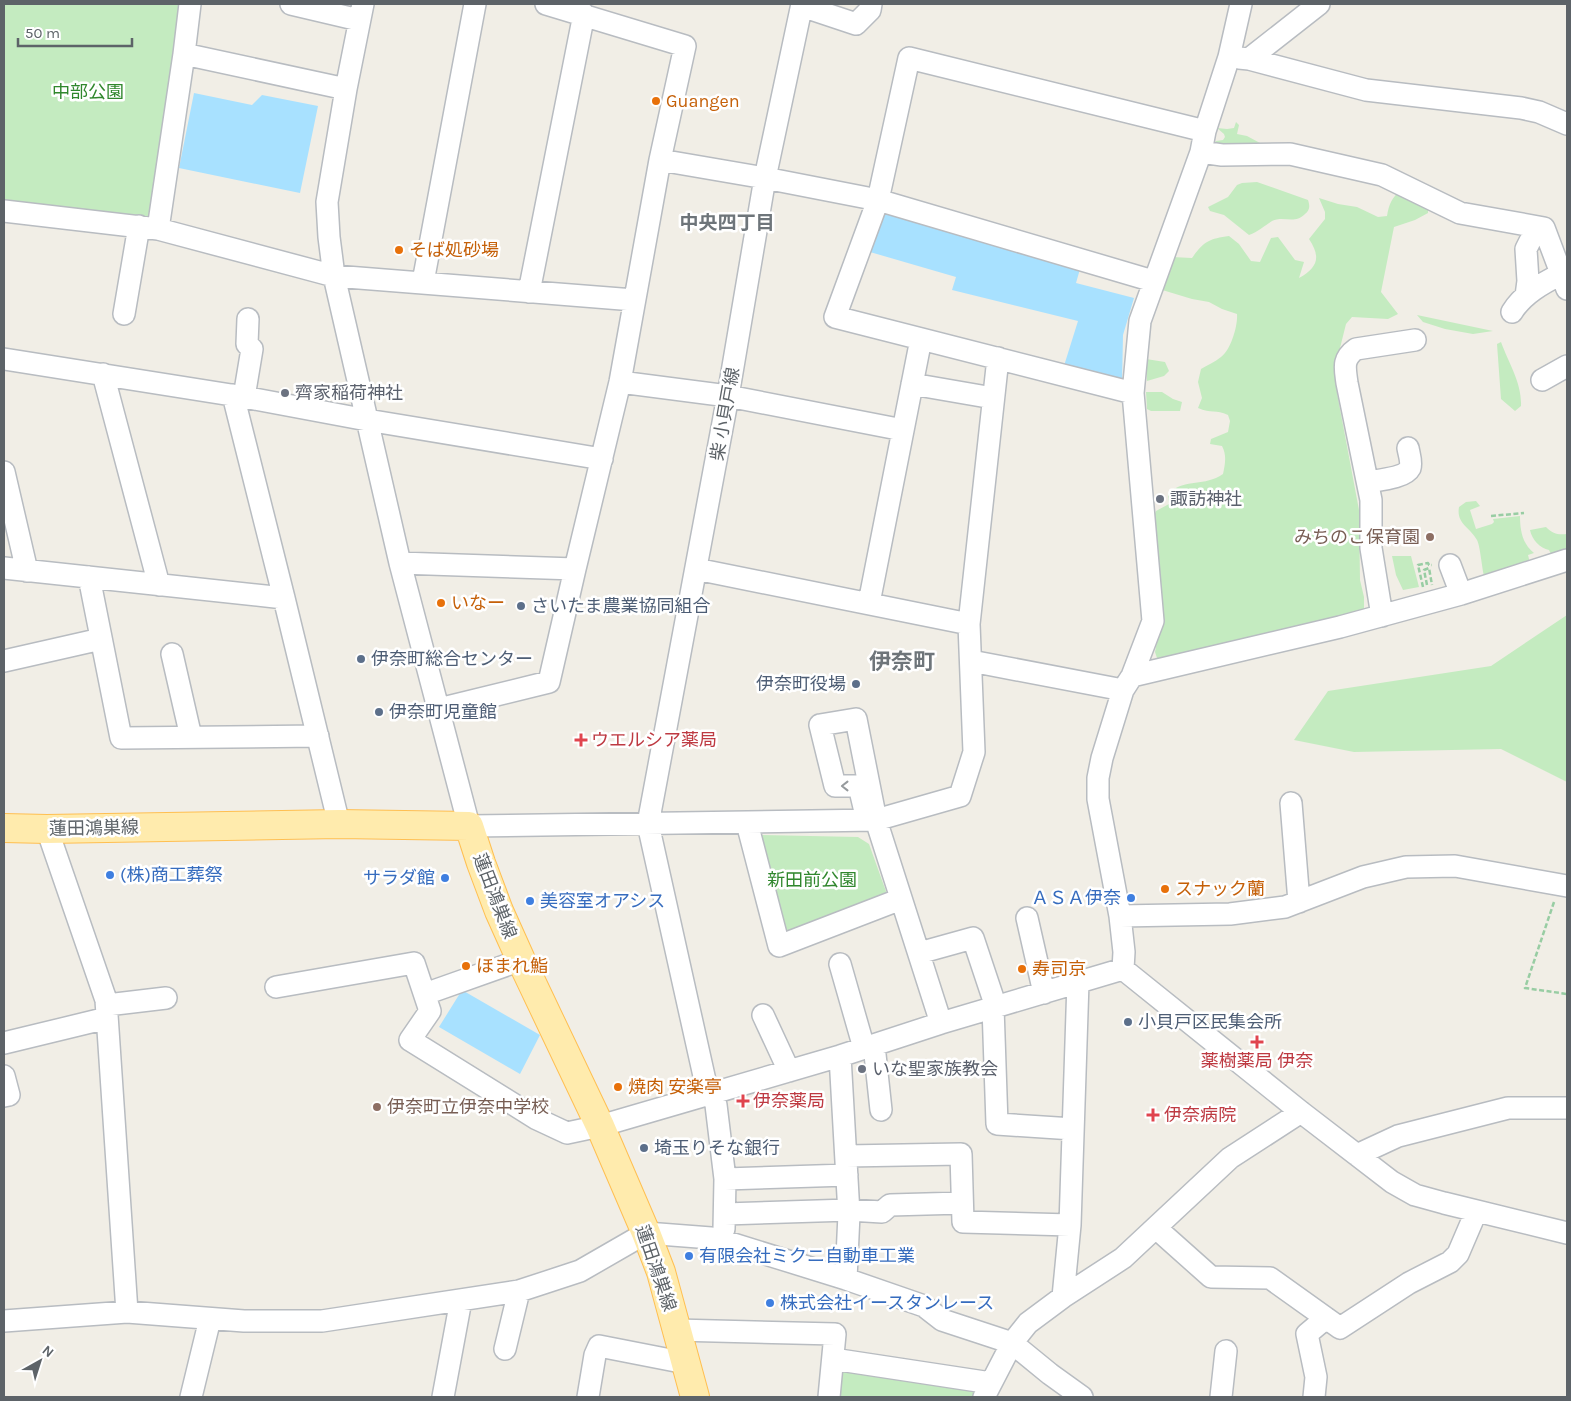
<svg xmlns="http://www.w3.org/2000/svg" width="1571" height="1401" viewBox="0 0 1571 1401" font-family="Karla,'Noto Sans JP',sans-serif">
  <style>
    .green { fill: #c4ebc0 }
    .water { fill: #a8e1ff }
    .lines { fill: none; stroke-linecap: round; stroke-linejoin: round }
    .minor-casing { stroke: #b8bcc1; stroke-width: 24 }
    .major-casing { stroke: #ffbf51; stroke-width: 30 }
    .path { stroke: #98cda3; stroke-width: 2.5; stroke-dasharray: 5 2.5; stroke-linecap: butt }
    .minor { stroke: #fff; stroke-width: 21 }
    .major { stroke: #ffebad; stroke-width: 28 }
    .oneway { stroke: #969a9d }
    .food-dot { fill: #e8710a; stroke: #fff; stroke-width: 2 }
    .worship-dot { fill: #6b7280; stroke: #fff; stroke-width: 2 }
    .education-dot { fill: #8d6e63; stroke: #fff; stroke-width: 2 }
    .service-dot { fill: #5c6f8a; stroke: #fff; stroke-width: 2 }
    .health-dot { fill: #e0444e; stroke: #fff; stroke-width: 2 }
    .shop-dot { fill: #3f7fe0; stroke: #fff; stroke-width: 2 }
    .labels { text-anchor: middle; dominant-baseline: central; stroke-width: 5; stroke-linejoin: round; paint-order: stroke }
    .park-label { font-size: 18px; fill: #30872d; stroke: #fff }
    .food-label { font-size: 18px; fill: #c56008; stroke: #fff; text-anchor: start }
    .worship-label { font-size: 18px; fill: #5b616d; stroke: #fff; text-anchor: start }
    .street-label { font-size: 18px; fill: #5d6368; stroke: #fff }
    .education-label { font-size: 18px; fill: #785e54; stroke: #fff; text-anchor: end }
    .service-label { font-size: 18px; fill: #4e5e75; stroke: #fff; text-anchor: start }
    .health-label { font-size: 18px; fill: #be3a42; stroke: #fff; text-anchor: start }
    .shop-label { font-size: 18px; fill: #366cbe; stroke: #fff; text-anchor: start }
    .neighbourhood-label { font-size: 19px; font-weight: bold; fill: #6e757a; stroke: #fff }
    .district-label { font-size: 22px; font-weight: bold; fill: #6e757a; stroke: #fff }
  </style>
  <rect width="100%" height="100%" fill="#f1eee6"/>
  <path class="green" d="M4,4h181l-32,216 -149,-18z
    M1236,122l3,3 -2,9 10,2 13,7v4l-47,-3 3,-3 7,-1 2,-3 -1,-3 -7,-6 10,1 7,-1z
    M1257,182l51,18c2,6 2,10 -3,14 -11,11 -21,1 -33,7 -8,5 -14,11 -23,14l-25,-20 -14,-4 -2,-4 20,-10 9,-12 5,-2z
    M1402,189l26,15v9l-13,7 -21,7 -13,65 17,22 -10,5 -36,-2 -6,7 -10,40 1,29 22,117 1,70 4,17v14l-201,52 -6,-5 -2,-6 5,-26 1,-38 -11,-62 6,-15 13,-7 -1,-11c19,-15 36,-6 55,-19 2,-9 4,-19 -1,-28l-12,-2 1,-5 17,-7 2,-11 -2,-6c-12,-6 -17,-1 -30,-7l4,-10 -4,-16 3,-13c6,-4 14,-7 20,-12 10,-7 17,-32 16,-43l-15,-5 -13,-7 -17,-3 -33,-10 13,-32 20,1c12,-17 17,-19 37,-22l10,8 12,17 9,1 11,-24 7,-1 17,23 9,2 -5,16c19,-11 22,-21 10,-39l16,-20v-7l-6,-14 19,6 19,3 21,10 9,-1c2,-12 5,-19 15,-27z
    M1417,315l76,16 -20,3 -28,-5 -22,-7z
    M1501,342c8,22 21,41 20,64l-6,5 -14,-12 -4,-55z
    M1146,359l19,3 4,9 -5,5 -17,5z
    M1146,392h16l11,7 9,3 -2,9h-29l-4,-2z
    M1476,501l4,5 -10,4 6,19 16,-5 2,-2 -1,-3 27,-3c0,13 2,28 14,37l-6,2 2,8 -46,13c-2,-8 -4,-31 -7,-36 -7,-13 -21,-16 -18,-33l7,-5z
    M1546,527c7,7 12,8 21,7v17l-15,5 -3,-6c-9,-2 -17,-10 -19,-20z
    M1392,556h19l8,31 -16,3 -7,-15z
    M1567,615v167l-66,-33 -147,3 -60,-12 34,-49 163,-25z
    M759,835l99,2 11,7 19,53 -102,41z
    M839,1363l143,26 -5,8h-141z"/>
  <path class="water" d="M194,93l58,12 10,-10 56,11 -18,87 -121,-25z
    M887,212l193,57 -4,14 58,15 -11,37 -1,49 -59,-15 15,-48 -126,-31 4,-13 -86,-25 12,-38z
    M462,990l78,45 -20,39 -81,-47z"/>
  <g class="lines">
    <g class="minor-casing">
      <path id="minor" d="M291,4l68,16
        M363,4l-17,85 -19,113 2,35 5,39 66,287 69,263 407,-6 84,-24 14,-44 -5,-128 -273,-55
        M802,6l54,18 14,-14 1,-6
        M184,54l162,35
        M1239,58l10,1 70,-55
        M1249,59l117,31 155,18 18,4 28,12
        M1201,152l21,3 68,-1 92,21 78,38 84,15 23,61
        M660,160l105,18 113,22 275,81
        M4,211l154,18 176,47 300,24
        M158,229l26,-175 6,-50
        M423,282l52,-278
        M529,292l55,-278
        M1526,296l2,-15 -2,-32 4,-8
        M1512,312c11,-18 31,-29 49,-38
        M124,314l15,-88
        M4,359l240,38 123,23 235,39
        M103,374l56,211
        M1542,380l25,-14
        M620,382l108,14 175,34
        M912,384l81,14
        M1133,393l-298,-76 43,-117 31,-142 296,73
        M233,395l51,203 55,226
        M244,397l8,-48 -5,-5 1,-25
        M4,472l23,99
        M1368,482c10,-2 37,-4 42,-14 2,-6 -1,-14 -2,-20
        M400,563l175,6
        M1450,565l11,29
        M4,568l280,30
        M89,577l32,161 197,-2
        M869,603l52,-264
        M1382,616l-11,-68v-48l-24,-117c-2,-15 -5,-24 9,-34l59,-9
        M969,624l29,-266
        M172,654l19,83
        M4,661l97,-22
        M971,661l152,29
        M1132,676l208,-49 121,-33 106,-34
        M439,709l110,-27 26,-113 45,-187 40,-222 25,-114 -139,-42
        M1291,803l8,99
        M867,820l-8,-34h-24l-15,-61 36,-6 20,101 65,203
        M747,823l32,123 122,-47
        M47,829l59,171 21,312
        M1120,916l110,-2 55,-7 78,-30 43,-10 49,-1 112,20
        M1027,918l17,75
        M919,953l54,-15 23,69
        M840,964l24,84
        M1123,969l1,-17 -4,-36 -22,-117v-21l4,-20 21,-68 9,-14 21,-55 -20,-228 7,-72 61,-169 4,-21 24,-74 12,-53
        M1123,969l178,143 91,70 23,13 29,8 123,30
        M276,987l138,-24 16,48 -20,29 127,79 30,14 33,-7 240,-70 101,-33 182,-54
        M425,994l96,-34
        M107,1005l59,-7
        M993,1007l4,117 76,5
        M763,1015l26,56
        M4,1043l103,-25
        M874,1045l7,65
        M840,1056l9,158 -3,65
        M4,1076l5,19 -5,1
        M712,1093l4,12 9,74 -1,50
        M708,1094l-60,-270 80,-428 37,-218 37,-174
        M1357,1155l41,-19 110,-28h59
        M846,1156l115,-2 2,68 107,3
        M725,1179l122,-4
        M725,1214l124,-4 33,2 8,-7 72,-2
        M1156,1228l55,49 59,1 70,50 69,-45 41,-21 8,-8 18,-42
        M1063,1297l7,-72 8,-243
        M4,1321l123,-9 117,9h78l197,-30 61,-20 66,-38 65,5 16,4 119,37 78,27 18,14 70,23 38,31 32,23
        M676,1330l159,4 -6,63
        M505,1349l14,-58
        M833,1359l158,24
        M191,1397l19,-78
        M443,1397l18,-97
        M588,1397l7,-42 4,-9 87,17
        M984,1397l28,-54 16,-20 35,-26 60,-39 107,-100 71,-46
        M1221,1397l5,-46
        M1314,1397l2,-20 -9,-43 19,-16"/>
    </g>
    <g class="major-casing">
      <path id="major" d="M4,828l43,1 292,-5 130,2 12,37 18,48 22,49 79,166 46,107 15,39 34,125"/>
    </g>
    <path class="path" d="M1491,516l33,-3
      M1427,585l-3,-15 5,-2 3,17
      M1423,587l-5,-22 10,-2 1,2h3
      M1554,902l-29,86 42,6"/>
    <use href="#minor" class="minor"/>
    <use href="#major" class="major"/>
  </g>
  <defs><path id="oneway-chevron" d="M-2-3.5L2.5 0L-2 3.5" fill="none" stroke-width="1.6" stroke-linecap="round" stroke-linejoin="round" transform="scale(1.25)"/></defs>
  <use class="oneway" href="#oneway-chevron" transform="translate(845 786) rotate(-180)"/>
  <g class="food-dot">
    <circle cx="656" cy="101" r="5"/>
    <circle cx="399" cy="250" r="5"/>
    <circle cx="441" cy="603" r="5"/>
    <circle cx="1165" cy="889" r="5"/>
    <circle cx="466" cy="966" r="5"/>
    <circle cx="1022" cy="969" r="5"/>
    <circle cx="618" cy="1087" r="5"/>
  </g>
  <g class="worship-dot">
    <circle cx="285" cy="393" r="5"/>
    <circle cx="1160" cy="499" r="5"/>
    <circle cx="862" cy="1069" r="5"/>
  </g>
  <g class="education-dot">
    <circle cx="1430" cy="537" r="5"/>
    <circle cx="377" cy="1107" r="5"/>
  </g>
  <g class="service-dot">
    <circle cx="521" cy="606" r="5"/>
    <circle cx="361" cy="659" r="5"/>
    <circle cx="856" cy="684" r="5"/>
    <circle cx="379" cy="712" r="5"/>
    <circle cx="1128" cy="1022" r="5"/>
    <circle cx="644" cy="1148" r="5"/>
  </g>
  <g class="health-dot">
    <path d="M578.5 732.5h5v5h5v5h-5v5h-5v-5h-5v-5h5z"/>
    <path d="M1254.5 1034.5h5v5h5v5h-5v5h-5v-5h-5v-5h5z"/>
    <path d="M740.5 1093.5h5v5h5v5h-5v5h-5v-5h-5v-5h5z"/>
    <path d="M1150.5 1107.5h5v5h5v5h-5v5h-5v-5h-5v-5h5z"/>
  </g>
  <g class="shop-dot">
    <circle cx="110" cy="875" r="5"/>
    <circle cx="445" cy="878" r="5"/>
    <circle cx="1131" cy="898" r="5"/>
    <circle cx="530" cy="901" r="5"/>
    <circle cx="689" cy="1256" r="5"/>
    <circle cx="770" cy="1303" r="5"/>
  </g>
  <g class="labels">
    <g class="park-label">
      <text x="88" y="92">中部公園</text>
      <text x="812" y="880">新田前公園</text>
    </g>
    <g class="food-label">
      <text x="666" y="101">Guangen</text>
      <text x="409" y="250">そば処砂場</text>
      <text x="451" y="603">いなー</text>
      <text x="1175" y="889">スナック蘭</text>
      <text x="476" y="966">ほまれ鮨</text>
      <text x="1032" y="969">寿司京</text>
      <text x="628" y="1087">焼肉 安楽亭</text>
    </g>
    <g class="worship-label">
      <text x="295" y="393">齊家稲荷神社</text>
      <text x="1170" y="499">諏訪神社</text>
      <text x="872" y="1069">いな聖家族教会</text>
    </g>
    <g class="street-label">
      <text transform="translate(725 414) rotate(-80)">柴 小貝戸線</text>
      <text transform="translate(94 828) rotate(-1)">蓮田鴻巣線</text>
      <text transform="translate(495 896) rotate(69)">蓮田鴻巣線</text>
      <text transform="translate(656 1268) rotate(71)">蓮田鴻巣線</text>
    </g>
    <g class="education-label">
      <text x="1420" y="537">みちのこ保育園</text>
      <text x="387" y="1107" text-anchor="start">伊奈町立伊奈中学校</text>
    </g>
    <g class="service-label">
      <text x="531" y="606">さいたま農業協同組合</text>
      <text x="371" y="659">伊奈町総合センター</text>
      <text x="846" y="684" text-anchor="end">伊奈町役場</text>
      <text x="389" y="712">伊奈町児童館</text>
      <text x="1138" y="1022">小貝戸区民集会所</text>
      <text x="654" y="1148">埼玉りそな銀行</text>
    </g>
    <g class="health-label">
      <text x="591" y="740">ウエルシア薬局</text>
      <text x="1257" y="1061" text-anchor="middle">薬樹薬局 伊奈</text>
      <text x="753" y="1101">伊奈薬局</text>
      <text x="1164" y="1115">伊奈病院</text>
    </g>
    <g class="shop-label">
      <text x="120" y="875">(株)商工葬祭</text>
      <text x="435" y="878" text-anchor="end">サラダ館</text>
      <text x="1121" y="898" text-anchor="end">ＡＳＡ伊奈</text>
      <text x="540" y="901">美容室オアシス</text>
      <text x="699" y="1256">有限会社ミクニ自動車工業</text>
      <text x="780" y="1303">株式会社イースタンレース</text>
    </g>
    <g class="neighbourhood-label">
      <text x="727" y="223">中央四丁目</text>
    </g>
    <g class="district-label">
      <text x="902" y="662">伊奈町</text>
    </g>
  </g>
  <rect width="1571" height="1401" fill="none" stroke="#5d6368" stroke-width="10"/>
  <g transform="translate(40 1361) rotate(39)" stroke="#ffffff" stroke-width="4" paint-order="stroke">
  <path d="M0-4L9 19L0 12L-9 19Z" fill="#5d6368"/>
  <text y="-8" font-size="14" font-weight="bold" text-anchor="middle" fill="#5d6368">N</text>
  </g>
  <path d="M18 38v8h114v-8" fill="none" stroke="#5d6368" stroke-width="2.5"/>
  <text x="25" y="38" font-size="15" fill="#5d6368" stroke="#ffffff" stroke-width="4" paint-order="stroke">50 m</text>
</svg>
